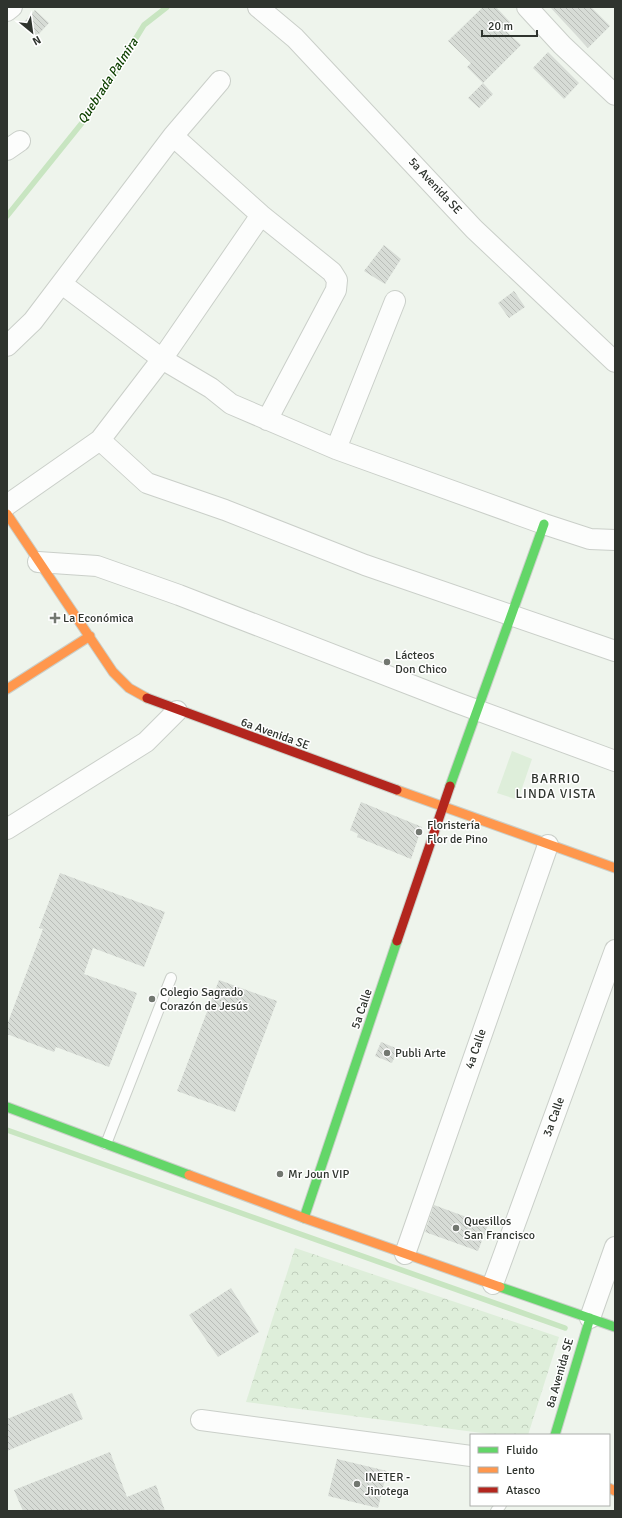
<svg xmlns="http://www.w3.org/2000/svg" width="622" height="1518" viewBox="0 0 622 1518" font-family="Signika,sans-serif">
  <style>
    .forest { fill: url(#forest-crowns) }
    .pitch { fill: #deeeda }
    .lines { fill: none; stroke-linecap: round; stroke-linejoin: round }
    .stream { stroke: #c8e5c1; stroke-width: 5.5 }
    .building { fill: url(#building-back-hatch) }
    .lane-casing { stroke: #cacfc9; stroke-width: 12 }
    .street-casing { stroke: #cacfc9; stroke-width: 22 }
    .fast-casing { stroke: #cacfc9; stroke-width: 11 }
    .slow-casing { stroke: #cacfc9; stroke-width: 11 }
    .jam-casing { stroke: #cacfc9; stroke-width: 11 }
    .lane { stroke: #fcfdfc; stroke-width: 10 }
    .street { stroke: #fcfdfc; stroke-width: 20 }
    .fast { stroke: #63d668; stroke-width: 9 }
    .slow { stroke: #ff974d; stroke-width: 9 }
    .jam { stroke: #b3261e; stroke-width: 9 }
    .poi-dot { fill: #727770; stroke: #fff; stroke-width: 1.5 }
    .labels { text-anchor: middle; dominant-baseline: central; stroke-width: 3; stroke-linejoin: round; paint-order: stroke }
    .street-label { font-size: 12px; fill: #2f342e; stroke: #fff }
    .poi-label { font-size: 12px; fill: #2f342e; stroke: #fff; text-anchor: start }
    .water-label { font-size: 13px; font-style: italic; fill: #0e4101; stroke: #fff }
    .neighbourhood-label { font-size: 13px; letter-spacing: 1px; fill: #2f342e; stroke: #fff }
  </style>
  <defs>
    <pattern id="forest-crowns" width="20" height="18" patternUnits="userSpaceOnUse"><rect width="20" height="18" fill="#deeeda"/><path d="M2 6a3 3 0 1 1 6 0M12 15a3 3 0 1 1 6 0" fill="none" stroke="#bfcdbb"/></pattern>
    <pattern id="building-back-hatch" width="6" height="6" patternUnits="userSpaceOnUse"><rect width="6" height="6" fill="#d7dcd6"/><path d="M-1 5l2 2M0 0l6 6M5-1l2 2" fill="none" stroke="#b9bdb8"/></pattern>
  </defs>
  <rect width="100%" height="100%" fill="#eef4ec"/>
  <path class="forest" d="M295,1248l264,89 -31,98h-31l-251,-33z"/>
  <path class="pitch" d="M512,751l20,8 -14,41 -21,-7z"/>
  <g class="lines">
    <path class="stream" d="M7,216l83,-103 54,-88 23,-18
      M7,1130l558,198"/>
  </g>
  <path class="building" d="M483,7h13l15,16 -6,7 16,15 -38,38 -16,-16 4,-4 -23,-22z
    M550,7h41l19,19 -22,22z
    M35,10l14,13 -12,13 -14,-13z
    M548,52l31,31 -15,16 -31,-31z
    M483,83l10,11 -14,14 -11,-10z
    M384,245l17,14 -16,25 -21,-13z
    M514,291l11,16 -16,11 -11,-15z
    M361,802l61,25 -11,32 -54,-22 1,-3 -8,-4z
    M60,873l105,39 -21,55 -51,-19 -9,26 53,19 -28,74 -53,-20 -2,5 -47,-18v-9l36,-96 -4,-1z
    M219,980l58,21 -42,111 -58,-21z
    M381,1042l17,7 -6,14 -17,-7z
    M434,1205l54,20 -10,26 -53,-19z
    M231,1288l28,44 -41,25 -29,-42z
    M72,1393l11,26 -76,32v-32z
    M110,1452l17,45 29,-12 9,26h-142l-9,-21z
    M337,1459l50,12 -9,37 -50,-12z"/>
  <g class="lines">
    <g class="lane-casing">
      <path id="lane" d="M106,1144l65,-166
        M496,1511l5,-6"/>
    </g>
    <g class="street-casing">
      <path id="street" d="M258,7l37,31 179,191 141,133
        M527,7l35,38 53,50
        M7,11l5,-4
        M173,136l88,79 71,57 5,8 -1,10 -69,130
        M7,150l13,-9
        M62,284l100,75 49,29 20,16 105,45 208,75 46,15 25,1
        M7,346l26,-25 140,-185 47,-55
        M100,440l47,43 78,27 140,55 250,86
        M336,449l59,-148
        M7,505l93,-65 62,-81 99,-144
        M38,562l59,4 82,29 276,107 160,59
        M7,829l139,-87 31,-31
        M405,1254l143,-409
        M493,1284l122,-334
        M590,1318l25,-71
        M201,1420l270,36"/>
    </g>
    <g class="fast-casing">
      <path id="fast" d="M450,786l94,-262
        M7,1107l182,68
        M304,1218l93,-277
        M500,1287l115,40
        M555,1435l35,-117"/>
    </g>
    <g class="slow-casing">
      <path id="slow" d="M7,514l106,158 16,16 18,10
        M7,689l83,-53
        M397,790l218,78
        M189,1175l115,43 196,69
        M609,1488l6,3"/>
    </g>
    <g class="jam-casing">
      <path id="jam" d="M147,698l250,92
        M397,941l53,-155"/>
    </g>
    <use href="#lane" class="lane"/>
    <use href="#street" class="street"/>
    <use href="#fast" class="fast"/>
    <use href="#slow" class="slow"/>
    <use href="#jam" class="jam"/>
  </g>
  <g class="poi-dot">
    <path d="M53 612h4v4h4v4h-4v4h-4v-4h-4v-4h4z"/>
    <circle cx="387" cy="662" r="4"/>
    <circle cx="419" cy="832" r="4"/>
    <circle cx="152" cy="999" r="4"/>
    <circle cx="387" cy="1053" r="4"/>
    <circle cx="280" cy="1174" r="4"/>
    <circle cx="456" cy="1228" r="4"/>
    <circle cx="357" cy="1484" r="4"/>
  </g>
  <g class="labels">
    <g class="street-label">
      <text transform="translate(435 186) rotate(47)">5a Avenida SE</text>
      <text transform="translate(275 734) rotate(20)">6a Avenida SE</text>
      <text transform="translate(362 1009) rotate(-71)">5a Calle</text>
      <text transform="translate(476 1049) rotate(-71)">4a Calle</text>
      <text transform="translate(554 1117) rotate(-70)">3a Calle</text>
      <text transform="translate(560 1373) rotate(-74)">8a Avenida SE</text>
    </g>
    <g class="poi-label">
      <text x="63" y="618">La Económica</text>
      <text x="395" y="655">Lácteos<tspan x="395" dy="14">Don Chico</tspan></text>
      <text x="427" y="825">Floristería<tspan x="427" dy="14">Flor de Pino</tspan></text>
      <text x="160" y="992">Colegio Sagrado<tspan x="160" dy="14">Corazón de Jesús</tspan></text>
      <text x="395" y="1053">Publi Arte</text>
      <text x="288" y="1174">Mr Joun VIP</text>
      <text x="464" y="1221">Quesillos<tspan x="464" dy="14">San Francisco</tspan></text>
      <text x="365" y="1477">INETER -<tspan x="365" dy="14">Jinotega</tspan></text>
    </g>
    <g class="water-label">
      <text transform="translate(108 81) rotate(-57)">Quebrada Palmira</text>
    </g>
    <g class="neighbourhood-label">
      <text x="556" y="779">BARRIO<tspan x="556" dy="15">LINDA VISTA</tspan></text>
    </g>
  </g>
  <rect width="622" height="1518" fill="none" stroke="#2f342e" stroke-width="16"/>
  <rect x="470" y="1434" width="140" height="72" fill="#ffffff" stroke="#acaeab"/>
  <rect x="478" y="1447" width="20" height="6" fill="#63d668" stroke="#acaeab"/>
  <text x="506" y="1454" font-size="12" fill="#2f342e">Fluido</text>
  <rect x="478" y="1467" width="20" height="6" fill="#ff974d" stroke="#acaeab"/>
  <text x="506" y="1474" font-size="12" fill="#2f342e">Lento</text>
  <rect x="478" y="1487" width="20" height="6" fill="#b3261e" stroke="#acaeab"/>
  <text x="506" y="1494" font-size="12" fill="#2f342e">Atasco</text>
  <g transform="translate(32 32) rotate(151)" stroke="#ffffff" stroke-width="3" paint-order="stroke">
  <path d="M0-3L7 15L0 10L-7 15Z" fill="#2f342e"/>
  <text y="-6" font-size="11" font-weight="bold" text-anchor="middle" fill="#2f342e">N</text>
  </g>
  <path d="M482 30v6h55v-6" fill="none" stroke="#2f342e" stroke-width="2"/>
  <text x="488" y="30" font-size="12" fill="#2f342e" stroke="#ffffff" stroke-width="3" paint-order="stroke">20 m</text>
</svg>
